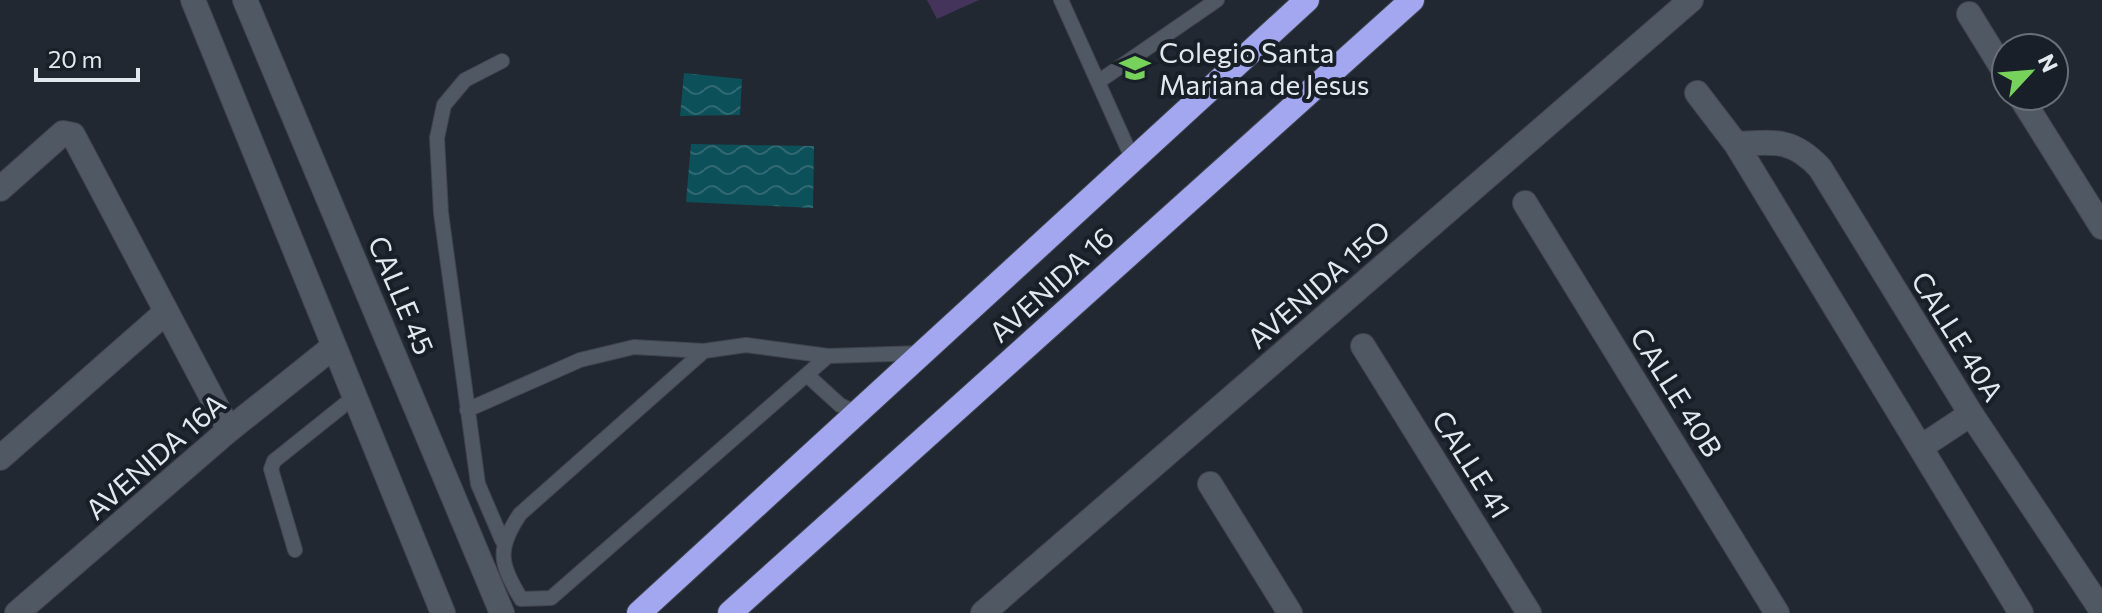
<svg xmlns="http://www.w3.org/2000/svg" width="2102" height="613" viewBox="0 0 2102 613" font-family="Commissioner,sans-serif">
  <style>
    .pitch { fill: #44335a }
    .water { fill: url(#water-waves) }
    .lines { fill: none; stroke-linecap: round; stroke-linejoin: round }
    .lane-casing { stroke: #3f454d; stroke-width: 16 }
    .street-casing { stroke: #3f454d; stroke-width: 26 }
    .highway-casing { stroke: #3f454d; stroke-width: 26 }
    .lane { stroke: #505863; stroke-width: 14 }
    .street { stroke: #505863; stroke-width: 24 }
    .highway { stroke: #a2a7f0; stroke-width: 24 }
    .labels { text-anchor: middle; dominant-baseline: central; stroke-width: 8; stroke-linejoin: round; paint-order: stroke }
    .poi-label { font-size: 28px; fill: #e3e8ef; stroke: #181f28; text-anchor: start }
    .street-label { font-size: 28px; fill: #e3e8ef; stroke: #181f28 }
  </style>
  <defs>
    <pattern id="water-waves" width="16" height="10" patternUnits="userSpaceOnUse" patternTransform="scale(2)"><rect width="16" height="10" fill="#0c5059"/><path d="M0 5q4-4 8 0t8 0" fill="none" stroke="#2f6971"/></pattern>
  </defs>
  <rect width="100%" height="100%" fill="#212832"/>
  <path class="pitch" d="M927,0h52l-42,19z"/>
  <path class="water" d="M684,73l58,6 -2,36 -60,1z
    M691,144l123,2 -1,62 -127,-6z"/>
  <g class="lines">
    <g class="lane-casing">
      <path id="lane" d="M1061,0l72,160
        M502,61l-37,19 -21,25 -7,33 4,75 37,271 24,56
        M1098,82l119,-82
        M828,356l-277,242 -30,1c-21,-36 -25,-49 -1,-85l184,-163 42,-6 82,11 94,-3
        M807,375l33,30 17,8
        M467,410l113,-50 54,-13 70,4
        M295,550l-24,-81 3,-8 80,-64"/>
    </g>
    <g class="street-casing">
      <path id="street" d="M193,0l250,613
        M245,0l257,613
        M1969,14l37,60
        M1697,93l39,51 285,469
        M2020,96l82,131
        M1736,144c38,-2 56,-6 84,24l151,246 131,197
        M0,189l63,-56 10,2 156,295
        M1525,203l252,410
        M1363,346l166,267
        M1921,447l50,-33
        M0,458l166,-146
        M1210,484l80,129
        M17,613l212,-183 104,-83
        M983,613l708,-613"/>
    </g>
    <g class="highway-casing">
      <path id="highway" d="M639,613l668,-613
        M730,613l682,-613"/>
    </g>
    <use href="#lane" class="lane"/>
    <use href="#street" class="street"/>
    <use href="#highway" class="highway"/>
  </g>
  <defs>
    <g id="school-bare" transform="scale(2.4)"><path d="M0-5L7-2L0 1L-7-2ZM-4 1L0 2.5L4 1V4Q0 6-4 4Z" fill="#76d25a" stroke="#181f28" stroke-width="2.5" paint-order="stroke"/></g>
  </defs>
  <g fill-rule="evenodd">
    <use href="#school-bare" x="1135" y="68"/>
  </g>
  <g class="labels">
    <g class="poi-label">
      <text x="1159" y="52">Colegio Santa<tspan x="1159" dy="32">Mariana de Jesus</tspan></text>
    </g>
    <g class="street-label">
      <text transform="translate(1051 284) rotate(-42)">AVENIDA 16</text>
      <text transform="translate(1318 284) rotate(-41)">AVENIDA 15O</text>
      <text transform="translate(402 295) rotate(67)">CALLE 45</text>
      <text transform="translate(1958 336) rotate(58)">CALLE 40A</text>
      <text transform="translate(1677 392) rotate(58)">CALLE 40B</text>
      <text transform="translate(155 456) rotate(-41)">AVENIDA 16A</text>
      <text transform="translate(1472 464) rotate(58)">CALLE 41</text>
    </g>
  </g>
  <g transform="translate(2030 72) rotate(64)"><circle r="38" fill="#181f28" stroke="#696f78" stroke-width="2"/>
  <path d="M0-6L14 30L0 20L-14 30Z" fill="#76d25a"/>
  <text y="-12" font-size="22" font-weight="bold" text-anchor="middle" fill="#e3e8ef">N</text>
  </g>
  <path d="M36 68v12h102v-12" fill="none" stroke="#e3e8ef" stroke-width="4"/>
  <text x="48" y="68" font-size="24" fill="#e3e8ef" stroke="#181f28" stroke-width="6" paint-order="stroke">20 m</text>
</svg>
